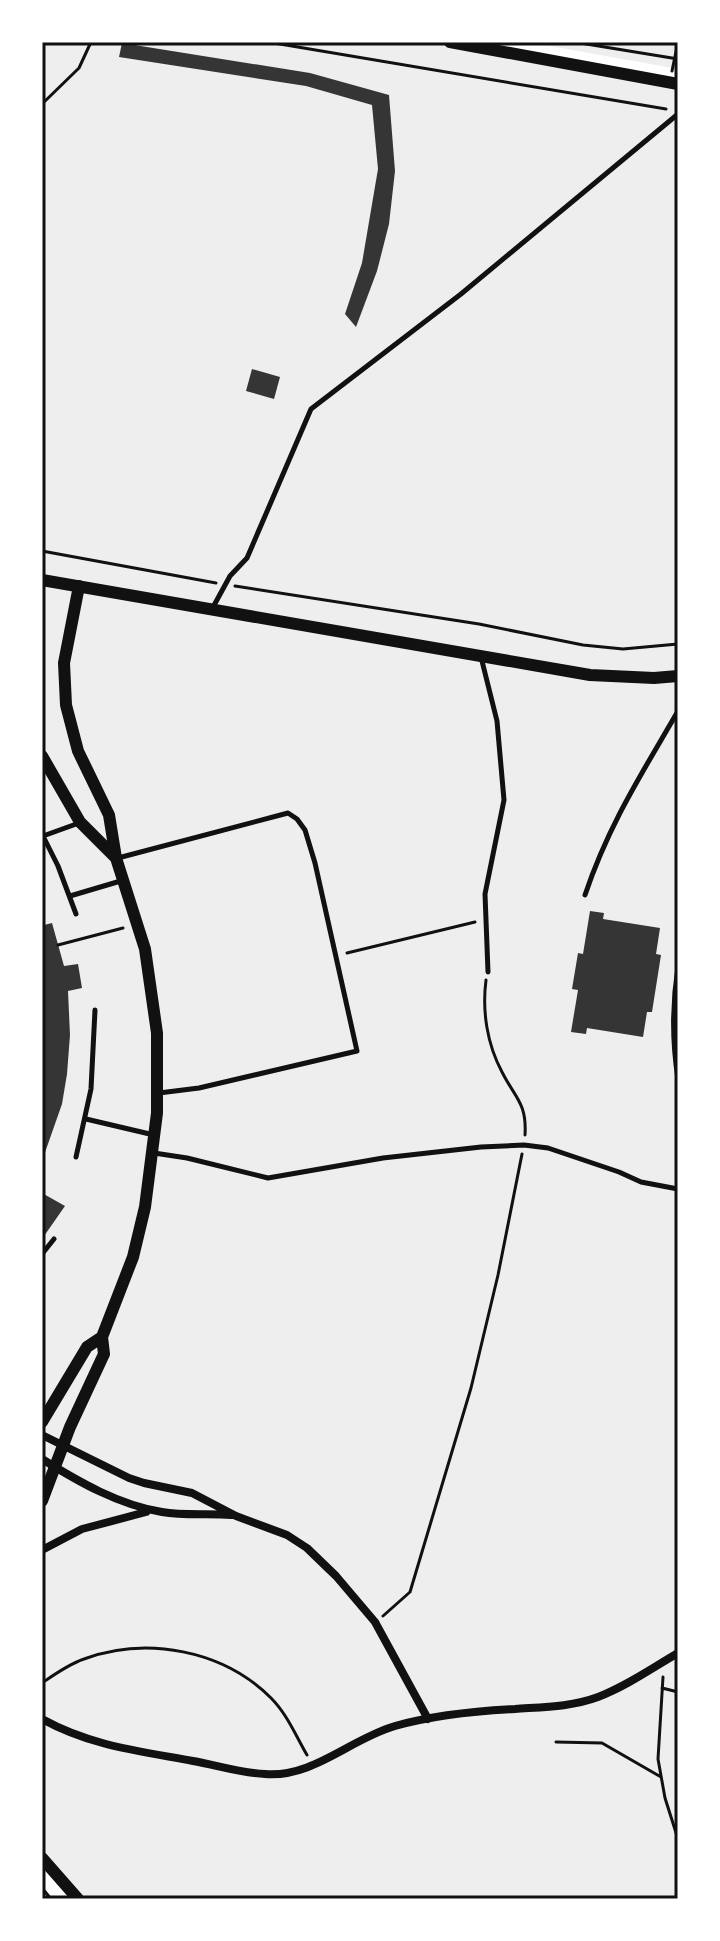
<svg xmlns="http://www.w3.org/2000/svg" width="720" height="1941" viewBox="0 0 720 1941" font-family="Poppins,sans-serif">
  <style>
    .green { fill: #eee }
    .building { fill: #353535 }
    .lines { fill: none; stroke-linecap: round; stroke-linejoin: round }
    .path { stroke: #111; stroke-width: 3 }
    .service { stroke: #111; stroke-width: 5 }
    .minor { stroke: #111; stroke-width: 8 }
    .tertiary { stroke: #111; stroke-width: 12 }
    .neatline { fill: none; stroke: #111; stroke-width: 3 }
  </style>
  <rect width="100%" height="100%" fill="#fff"/>
  <path class="green" d="M42,42h408l228,42v1815h-600l-36,-41z
    M528,42h135l15,3v24z"/>
  <path class="building" d="M122,43l188,30 79,22 6,76 -6,53 -12,47 -21,56 -11,-13 17,-51 16,-94 -6,-64 -66,-19 -187,-29z
    M252,369l28,8 -6,22 -28,-8z
    M590,911l14,2 -1,6 57,9 -4,26 5,1 -9,57h-5l-4,25 -56,-9 -1,6 -15,-2 7,-42 -6,-1 6,-36 5,1z
    M42,919l2,6 8,-2 12,43 14,-2 4,24 -14,3 2,44 -3,39 -5,30 -20,57z
    M42,1193l23,13 -23,33z"/>
  <g class="lines">
    <path class="path" d="M268,42l398,67
      M574,42l104,17
      M672,71l6,-29
      M42,104l37,-36 12,-26
      M42,551l174,32
      M235,586l244,38 104,21 40,4 55,-5
      M58,945l65,-17
      M347,953l128,-31
      M486,980c-4,31 1,64 16,92 13,26 25,31 23,63
      M383,1616l27,-24 61,-204 27,-113 24,-121
      M663,1677l-5,82 7,39 13,41
      M42,1683c13,-9 27,-19 42,-24 63,-23 139,-9 187,39 16,16 25,38 36,57
      M662,1688l16,4
      M556,1742l46,1 59,34
      M42,1888l9,11"/>
    <path class="service" d="M212,609l18,-33 17,-18 64,-149 150,-115 217,-180
      M481,657l16,64 7,79 -19,94 3,78
      M42,834l16,32 18,48
      M43,836l36,-13
      M118,858l170,-45 9,6 8,11 10,33 42,188 -158,37 -40,5
      M585,895c24,-71 56,-120 93,-184
      M70,896l54,-16
      M678,967c-6,38 -6,74 0,112
      M86,1119l68,16
      M154,1153l33,5 81,20 115,-20 98,-11 43,-2 24,3 71,24 22,10 37,7
      M76,1157l15,-68 4,-79
      M42,1254l12,-15"/>
    <path class="minor" d="M42,1435l87,43 15,5 48,10 44,23 51,19 20,13 29,28 39,46 53,97
      M42,1459c37,23 77,46 120,53 23,4 47,1 69,3
      M42,1550l40,-21 64,-17
      M42,1719c49,27 97,32 151,42 23,4 48,12 72,13 48,4 85,-35 130,-48 39,-11 79,-15 120,-17 28,-2 56,-2 83,-12 29,-11 54,-29 80,-44"/>
    <path class="tertiary" d="M450,42l228,42
      M42,580l548,95 64,3 24,-2
      M42,756l38,66 36,36
      M42,1422l45,-75 15,-10
      M42,1501l28,-74 34,-73 -2,-17 31,-80 12,-50 12,-94v-80l-12,-84 -29,-91 -7,-43 -31,-64 -12,-46 -2,-42 15,-77
      M42,1858l36,41"/>
  </g>
  <rect width="720" height="1941" fill="none" stroke="#ffffff" stroke-width="88"/>
  <rect x="44" y="44" width="632" height="1853" class="neatline"/>
</svg>
